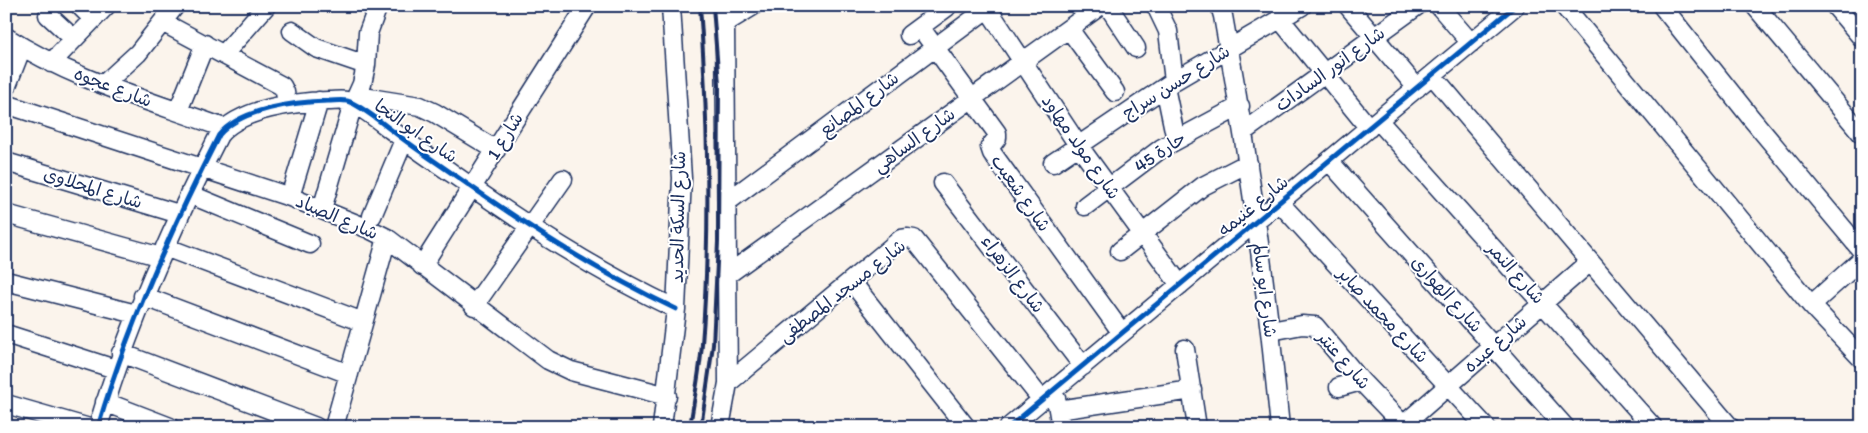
<svg xmlns="http://www.w3.org/2000/svg" width="1868" height="433" viewBox="0 0 1868 433" font-family="Itim,'Playpen Sans Arabic',sans-serif">
  <style>
    .lines { fill: none; stroke-linecap: round; stroke-linejoin: round }
    .minor-casing { stroke: #1b2f5e; stroke-width: 21 }
    .minor { stroke: #fff; stroke-width: 18 }
    .rail { stroke: #1b2f5e; stroke-width: 4 }
    .cycleway-casing { stroke: #fff; stroke-width: 8 }
    .cycleway { stroke: #0057b8; stroke-width: 5 }
    .labels { text-anchor: middle; dominant-baseline: central; stroke-width: 4; stroke-linejoin: round; paint-order: stroke }
    .street-label { font-size: 18px; fill: #1b2f5e; stroke: #fff }
  </style>
  <rect width="100%" height="100%" fill="#fbf4ec"/>
  <filter id="ink" filterUnits="userSpaceOnUse"><feTurbulence type="fractalNoise" baseFrequency=".02" numOctaves="2"/><feDisplacementMap in="SourceGraphic" scale="10" xChannelSelector="R" yChannelSelector="G"/><feConvolveMatrix kernelMatrix="1 2 1 2 8 2 1 2 1" color-interpolation-filters="sRGB"/></filter>
  <g filter="url(#ink)">
    <g class="lines">
      <g class="minor-casing">
        <path id="minor" d="M80,6l13,13
          M986,6l92,139 102,140
          M1108,6l28,42
          M1156,6l12,25 6,50
          M1220,6l3,10c25,136 44,273 57,411
          M1348,6l69,82
          M1439,6l32,37
          M1564,6l247,299 51,54
          M1662,6l89,112 111,133
          M1755,6l107,128
          M1835,6l27,32
          M48,15l26,24
          M1280,19l89,109
          M164,23l118,63 3,6 2,13
          M725,23l28,-17
          M920,27l77,106v5l-7,9 2,6 130,180
          M1069,29l46,63
          M292,31l24,17 50,17
          M909,35l38,-28
          M6,37c67,43 145,64 218,91
          M224,54l42,-48
          M51,63l55,-57
          M1433,76l297,351
          M103,85l35,-32 37,-47
          M1165,87l11,53
          M6,88l16,-41
          M357,96l63,10 15,7 61,37
          M6,104l284,93 79,32 18,9 161,122 23,11 96,25
          M178,111l27,-67
          M1378,120l275,307
          M1243,132l174,-126
          M1329,161l236,266
          M6,162l173,52
          M1053,163l121,-82 128,-75
          M943,183l140,183
          M189,194l121,50
          M290,197l29,-96
          M727,202l264,-196
          M1279,202l207,225
          M1085,206l77,-58 78,-42
          M322,209l31,-105 9,-20 4,-19 2,-32 10,-27
          M6,214l155,43
          M372,216l32,-76
          M165,247l198,75
          M1120,251l83,-65 45,-23
          M422,266l165,-260
          M727,275l373,-269
          M6,281l130,33
          M851,281l115,146
          M143,296l206,78
          M1811,305l51,-46
          M474,306l89,-127
          M1271,331l31,-6 13,1 46,55 44,46
          M6,334l109,35
          M1185,349l12,78
          M121,353l195,74
          M728,383l173,-144 7,-1 6,1 128,161
          M1339,387l22,-6
          M1056,398l5,29
          M105,402l65,25
          M6,404l80,23
          M1058,410l134,-20
          M98,427c30,-102 73,-198 121,-292 22,-27 77,-33 109,-34 6,0 14,-1 19,0 14,4 36,23 47,31 19,15 39,28 59,42 71,50 144,98 223,135
          M334,427l53,-189
          M662,427l14,-118 6,-131 -11,-172
          M720,427l8,-44 -3,-360 -2,-17
          M1009,427l506,-421
          M1401,427l189,-165"/>
      </g>
      <use href="#minor" class="minor"/>
      <path class="rail" d="M690,427c4,-28 10,-55 12,-83 9,-112 6,-226 -2,-338
        M701,427l12,-82 5,-103 1,-157 -6,-79"/>
      <g class="cycleway-casing">
        <path id="cycleway" d="M98,427c30,-102 73,-198 121,-292 22,-27 77,-33 109,-34 6,0 14,-1 19,0 14,4 36,23 47,31 19,15 39,28 59,42 71,50 144,98 223,135
          M1009,427l506,-421"/>
      </g>
      <use href="#cycleway" class="cycleway"/>
    </g>
  </g>
  <g class="labels">
    <g class="street-label">
      <text transform="translate(1330 69) rotate(-36)">شارع انور السادات</text>
      <text transform="translate(1176 82) rotate(-32)">شارع حسن سراج</text>
      <text transform="translate(113 87) rotate(21)">شارع عجوه</text>
      <text transform="translate(859 104) rotate(-37)">شارع المصانع</text>
      <text transform="translate(416 131) rotate(35)">شارع ابو النجا</text>
      <text transform="translate(505 136) rotate(-58)">شارع 1</text>
      <text transform="translate(914 140) rotate(-36)">شارع الساهي</text>
      <text transform="translate(1081 147) rotate(55)">شارع مولد مهاود</text>
      <text transform="translate(1160 152) rotate(-34)">حارة 45</text>
      <text transform="translate(93 188) rotate(17)">شارع المحلاوى</text>
      <text transform="translate(1021 193) rotate(55)">شارع شعيب</text>
      <text transform="translate(1253 206) rotate(-39)">شارع غنيمه</text>
      <text transform="translate(337 217) rotate(23)">شارع الصياد</text>
      <text transform="translate(678 217) rotate(-89)">شارع السكة الحديد</text>
      <text transform="translate(1516 273) rotate(48)">شارع النمر</text>
      <text transform="translate(1013 274) rotate(53)">شارع الزهراء</text>
      <text transform="translate(1265 290) rotate(83)">شارع ابو سالم</text>
      <text transform="translate(842 291) rotate(-38)">شارع مسجد المصطفى</text>
      <text transform="translate(1447 294) rotate(48)">شارع الهوارى</text>
      <text transform="translate(1383 315) rotate(47)">شارع محمد صابر</text>
      <text transform="translate(1495 344) rotate(-41)">شارع عبده</text>
      <text transform="translate(1344 360) rotate(49)">شارع عنتر</text>
    </g>
  </g>
  <rect width="1868" height="433" fill="none" stroke="#fff" stroke-width="25"/>
  <rect x="12" y="12" width="1843" height="408" fill="none" stroke="#1b2f5e" stroke-width="2" filter="url(#ink)"/>
</svg>
